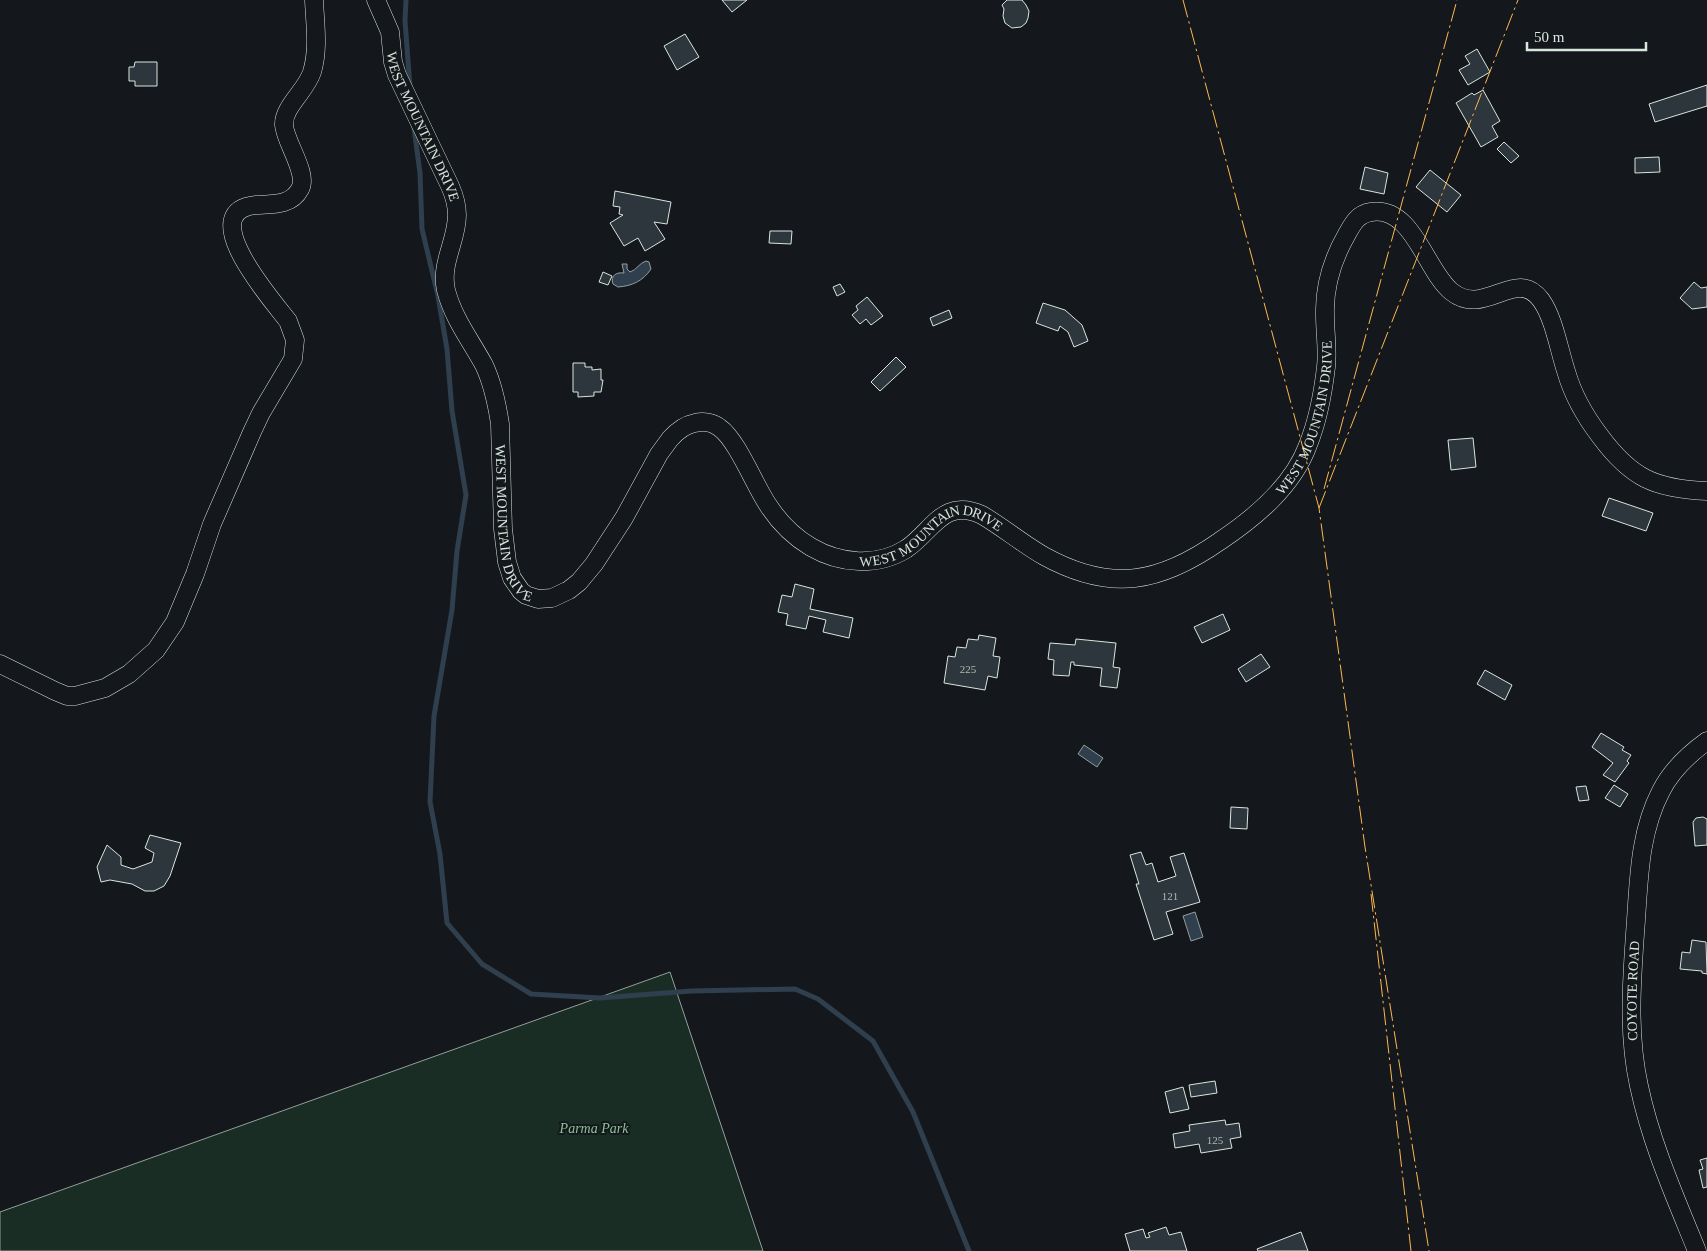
<svg xmlns="http://www.w3.org/2000/svg" width="1707" height="1251" viewBox="0 0 1707 1251" font-family="'Times New Roman',serif">
  <style>
    .green { fill: #1a2d24; stroke: #939e99 }
    .water { fill: #2f3f4d; stroke: #939e99 }
    .lines { fill: none; stroke-linecap: round; stroke-linejoin: round }
    .stream { stroke: #2f3f4d; stroke-width: 5 }
    .building { fill: #2c363c; stroke: #d8e6dc }
    .minor-casing { stroke: #d8e6dc; stroke-width: 19 }
    .minor { stroke: #14181c; stroke-width: 18 }
    .power { stroke: #ffb74d; stroke-width: 1; stroke-dasharray: 18 4 2.5 4; stroke-linecap: butt }
    .labels { text-anchor: middle; dominant-baseline: central; stroke-width: 4; stroke-linejoin: round; paint-order: stroke }
    .number-label { font-size: 11px; fill: #adbab4 }
    .street-label { font-size: 14px; fill: #d8e6dc; stroke: #14181c }
    .park-label { font-size: 14px; font-style: italic; fill: #8ac095; stroke: #14181c }
  </style>
  <rect width="100%" height="100%" fill="#14181c"/>
  <path class="green" d="M670,972l93,279h-763v-39z"/>
  <path class="water" d="M646,261l3,1 2,7c-8,12 -19,17 -33,18l-5,-3c-3,-9 4,-12 11,-11l-2,-9h5v5l3,3c7,-2 9,-9 16,-11z
    M1084,745l19,13 -6,9 -19,-13z
    M1195,912l8,25 -12,4 -8,-25z"/>
  <g class="lines">
    <path class="stream" d="M406,0l-1,21 5,66
      M414,128l6,45 2,56 16,67 9,53 5,62 14,84 -9,56 -5,59 -18,106 -4,86 10,52 7,69 35,41 49,30 69,4 91,-7 104,-2 23,10 55,42 40,71 56,139"/>
  </g>
  <path class="building" d="M722,0h25l-15,12z
    M1007,0h15l4,5 3,6 -1,7 -2,5 -5,4 -9,1 -7,-5 -2,-7 1,-7 -2,-4z
    M685,34l14,23 -22,13 -13,-24z
    M1477,49l13,23 -22,13 -9,-15 11,-6 -5,-8z
    M135,62h22v24h-22v-5h-6v-14h5z
    M1707,85v21l-52,16 -6,-18z
    M1483,90l17,31 -8,5 6,11 -17,10 -25,-44 16,-10 2,2z
    M1504,142l15,14 -8,7 -14,-14z
    M1659,157l1,15 -25,1v-15z
    M1365,167l23,6 -4,21 -24,-5z
    M1430,170l31,25 -14,17 -31,-25z
    M615,191l56,11 -4,22 -13,-2 11,17 -20,12 -7,-13 -14,8 -14,-23 13,-8 -4,-1 1,-7 -7,-1z
    M770,231h22l-1,13 -22,-1z
    M603,272l9,4 -4,9 -9,-3z
    M1694,282l7,6 6,-1v20l-15,2 -12,-11z
    M840,284l5,8 -8,4 -4,-9z
    M867,297l16,19 -12,9 -5,-6 -6,5 -8,-9 6,-5 -2,-4z
    M1043,303l22,7 17,15 6,16 -14,6 -6,-15 -8,-6 -2,5 -22,-8z
    M949,310l3,8 -19,8 -3,-8z
    M896,357l10,10 -26,24 -9,-9z
    M573,363h12v4h7v3l9,-1v11h2l-2,12h-7v4l-16,1v-5h-5z
    M1473,438l3,29 -25,3 -3,-30z
    M1609,498l44,15 -7,18 -44,-15z
    M795,584l19,5 -4,20 43,9 -4,20 -26,-6 3,-12 -17,-4 -3,13 -20,-4 2,-11 -10,-2 4,-17 10,2z
    M1223,614l7,16 -28,13 -8,-16z
    M979,635l17,3 -3,18 7,1 -3,21 -9,-2 -3,14 -41,-7 4,-27 7,1 2,-10 9,1 2,-9 10,1z
    M1076,639l40,4 -3,24 7,1 -3,20 -17,-2 2,-18 -28,-3v-3h-3l-2,14 -16,-1 1,-15 -6,-1 2,-16 25,2z
    M1261,654l9,13 -24,15 -8,-13z
    M1485,670l27,15 -7,15 -28,-16z
    M1601,733l23,14 -2,3 9,5 -4,6 2,2 -14,19 -12,-7 10,-12 -21,-16z
    M1614,785l14,9 -8,13 -15,-9z
    M1586,786l3,14 -10,1 -3,-14z
    M1231,807l17,1 -1,21 -17,-1z
    M1703,817l4,2v26l-12,1 -2,-24 3,-4z
    M150,835l31,8 -11,33 -6,10 -10,5h-9l-13,-7 -22,-4 -9,2 -4,-15 10,-22 14,12v8l12,4 19,-7 2,-9 -9,-5z
    M1141,852l5,13 6,-2 6,19 18,-6 -6,-19 14,-4 16,49 -34,10 7,22 -19,6 -18,-56h3l-9,-29z
    M1692,940l14,2 1,32 -5,-1v-2l-22,-2 2,-17 8,1z
    M1215,1081l2,12 -26,4 -2,-12z
    M1183,1087l6,22 -19,4 -5,-21z
    M1225,1120l1,5 13,-2 2,14 -11,2 2,9 -31,5 -2,-9 -24,4 -2,-14 17,-3 -1,-6z
    M1707,1158v29l-4,1 -4,-18 4,-1 -3,-9z
    M1166,1227l3,8 12,-3 6,19h-57l-5,-17 18,-5 3,9 4,-1 -2,-4z
    M1301,1232l7,19h-50l-1,-2z"/>
  <g class="lines">
    <g class="minor-casing">
      <g id="minor">
        <path id="s1" d="M376,0l14,32 3,30 4,13 53,111c4,9 7,19 7,29 0,26 -17,48 -11,75 7,28 25,51 38,75 9,19 13,39 16,59l3,105 4,33 5,16 9,13 5,4 12,4 14,-1 17,-8 10,-8 15,-18 30,-46 35,-64 11,-15c7,-8 14,-14 25,-16 8,-2 18,-1 25,5 17,12 35,58 48,77 11,17 26,32 43,42 29,17 66,20 95,2 27,-18 37,-52 76,-34 22,13 41,29 62,41 67,37 116,27 176,-15 36,-24 73,-55 88,-96 10,-25 15,-52 18,-78 2,-17 -1,-34 -1,-52 -1,-30 7,-55 22,-81 6,-11 11,-20 24,-22 42,-7 55,60 81,80 33,26 64,-26 89,8 13,18 18,50 25,71 7,25 18,44 34,65 31,42 55,53 107,55"/>
        <path d="M0,664l55,27 12,5h8l30,-8 24,-14 27,-24 19,-28 20,-48 17,-50 40,-92 9,-19 32,-54 2,-19 -7,-19c-15,-20 -95,-110 -32,-116 16,-1 35,1 44,-16 9,-15 -15,-47 -16,-64 -1,-18 22,-34 28,-53 7,-23 3,-49 2,-72"/>
        <path id="s2" d="M1697,1251c-22,-54 -46,-108 -58,-165 -12,-54 -7,-110 -3,-166 3,-44 4,-89 25,-129 10,-20 28,-37 46,-50"/>
      </g>
    </g>
    <use href="#minor" class="minor"/>
    <path class="power" d="M1183,0l136,508 46,339 64,404
      M1324,489l133,-489
      M1319,508l199,-508
      M1371,894l40,357"/>
  </g>
  <g class="labels">
    <g class="number-label">
      <text x="968" y="669">225</text>
      <text x="1170" y="896">121</text>
      <text x="1215" y="1140">125</text>
    </g>
    <g class="street-label">
      <text stroke="none"><textPath href="#s1" startOffset="136">WEST MOUNTAIN DRIVE</textPath></text>
      <text stroke="none"><textPath href="#s1" startOffset="1679">WEST MOUNTAIN DRIVE</textPath></text>
      <text stroke="none"><textPath href="#s1" startOffset="556">WEST MOUNTAIN DRIVE</textPath></text>
      <text stroke="none"><textPath href="#s1" startOffset="1200">WEST MOUNTAIN DRIVE</textPath></text>
      <text stroke="none"><textPath href="#s2" startOffset="271">COYOTE ROAD</textPath></text>
    </g>
    <g class="park-label">
      <text x="594" y="1128">Parma Park</text>
    </g>
  </g>
  <path d="M1527 42v8h119v-8" fill="none" stroke="#d8e6dc" stroke-width="2.5"/>
  <text x="1534" y="42" font-size="15" fill="#d8e6dc" stroke="#14181c" stroke-width="4" paint-order="stroke">50 m</text>
</svg>
